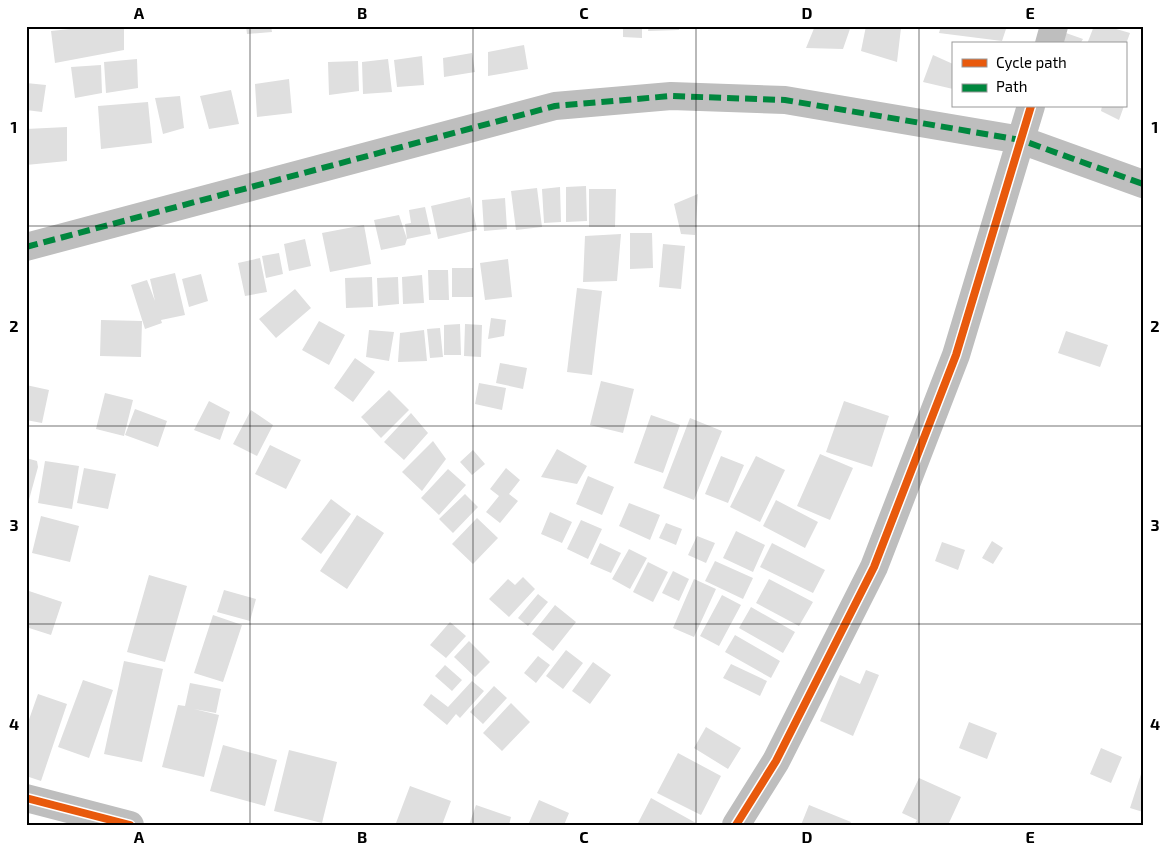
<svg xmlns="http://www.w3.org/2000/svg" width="1169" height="851" viewBox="0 0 1169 851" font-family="'Exo 2',sans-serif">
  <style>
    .building { fill: #dfdfdf }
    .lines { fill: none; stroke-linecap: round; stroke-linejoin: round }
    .minor { stroke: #bebebe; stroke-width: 28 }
    .quiet { stroke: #00873e; stroke-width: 6; stroke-dasharray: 12 6; stroke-linecap: butt }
    .cycleway-casing { stroke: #fff; stroke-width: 11 }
    .cycleway { stroke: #e8590c; stroke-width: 8 }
    .grid { fill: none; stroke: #000; stroke-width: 1; stroke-opacity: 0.55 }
    .neatline { fill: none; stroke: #000; stroke-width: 2 }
    .grid-label { font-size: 16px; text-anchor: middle; font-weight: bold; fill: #000 }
  </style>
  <rect width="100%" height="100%" fill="#fff"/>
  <path class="building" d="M97,26h27v24l-69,13 -4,-32z
    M246,26h25l1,6 -25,2z
    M623,26h19v12l-19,-1z
    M649,26h31l-1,4 -31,1z
    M815,26h36l-8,23 -37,-1z
    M866,26l35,2 -4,34 -36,-11z
    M941,26h66l-5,15 -63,-8z
    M1094,26h12l24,7 -4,11h-39z
    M1066,33l17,6 -3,5h-18z
    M524,45l4,24 -40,7v-24z
    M472,53l3,19 -31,5 -1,-19z
    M933,55l20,9v25l-30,-7z
    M422,56l2,29 -27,2 -3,-27z
    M137,59l1,29 -32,5 -2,-31z
    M388,59l4,33 -29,2 -1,-32z
    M358,61l1,30 -30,4 -1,-33z
    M101,65l1,28 -27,5 -4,-31z
    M289,79l3,34 -35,4 -2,-33z
    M26,83l20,2 -4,27 -16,-2z
    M231,90l8,34 -30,5 -9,-33z
    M180,96l4,32 -21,6 -8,-36z
    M148,102l4,41 -51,6 -3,-43z
    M1102,106h22l-5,14 -18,-9z
    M67,127v34l-41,4v-36z
    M586,186l1,35 -21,1v-35z
    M560,187l1,35 -17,1 -2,-34z
    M537,188l5,39 -26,3 -5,-39z
    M589,189h27l-1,38h-26z
    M698,194l-3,41 -14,-1 -7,-30z
    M470,197l7,33 -39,9 -7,-33z
    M505,198l2,31 -23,2 -2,-31z
    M425,207l6,27 -24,5 -2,-15 6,-1 -2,-13z
    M399,215l8,24 -2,6 -24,5 -7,-30z
    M364,225l7,39 -41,8 -8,-39z
    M630,233h22l1,35 -23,1z
    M621,234l-4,47 -34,1 2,-46z
    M305,239l6,27 -22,5 -5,-27z
    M663,244l22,2 -4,43 -22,-2z
    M279,253l4,21 -17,4 -4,-22z
    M260,258l7,34 -22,4 -7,-33z
    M508,259l4,38 -27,3 -5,-37z
    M452,268h21v29h-21z
    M428,270h20l1,30h-20z
    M175,273l10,42 -24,5 1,3 -17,6 -14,-44 16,-5 8,21 -5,-22z
    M201,274l7,27 -19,6 -7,-28z
    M422,275l2,28 -21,1 -1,-27z
    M372,277l1,30 -27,1 -1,-30z
    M398,277l1,27 -21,2 -1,-28z
    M577,288l25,3 -10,84 -25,-3z
    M295,289l16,19 -35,30 -17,-19z
    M491,318l15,2 -2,16 -16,3z
    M101,320l41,1 -1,36 -41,-1z
    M319,321l26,14 -16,30 -27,-15z
    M460,324l1,31h-17v-30z
    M465,324l17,1 -1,32 -17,-1z
    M440,328l3,29 -13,1 -3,-29z
    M369,330l25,2 -5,29 -23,-4z
    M424,330l3,31 -29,1 2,-29z
    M1066,331l42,14 -8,22 -42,-14z
    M355,358l20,14 -22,30 -19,-14z
    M500,363l27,5 -4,21 -27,-6z
    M601,381l33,8 -11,44 -33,-8z
    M479,383l27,5 -4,22 -27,-6z
    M26,385l23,5 -7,33 -16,-3z
    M389,390l20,20 -28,28 -20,-21z
    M105,393l28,7 -9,36 -28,-7z
    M209,401l21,11 -10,28 -26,-10z
    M844,401l45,15 -17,51 -46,-15z
    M135,409l32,12 -9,26 -33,-12z
    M251,410l22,15 -16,31 -24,-12z
    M411,413l17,20 -24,27 -20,-18z
    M651,415l29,10 -17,48 -29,-10z
    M690,418l32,13 -28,69 -31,-12z
    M433,441l13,18 -24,32 -20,-19z
    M270,445l31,15 -15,29 -31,-15z
    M557,449l30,17 -10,18 -36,-7z
    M473,450l12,14 -13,11 -12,-13z
    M820,454l33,14 -23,52 -33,-14z
    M721,456l23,9 -16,38 -23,-9z
    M756,456l29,14 -25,52 -30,-15z
    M26,458l11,3 1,6 -11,40z
    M45,461l34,5 -7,43 -34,-6z
    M84,468l32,6 -8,35 -31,-6z
    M506,468l14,12 -11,14 9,7 -18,22 -14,-11 13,-16 -9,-7z
    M448,469l18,16 -27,30 -18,-17z
    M588,476l26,11 -12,28 -26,-11z
    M465,494l13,13 -25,26 -14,-14z
    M331,499l20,15 -30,40 -20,-15z
    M776,500l42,22 -13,26 -42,-22z
    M629,503l31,12 -10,25 -31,-14z
    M550,512l22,10 -10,21 -21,-9z
    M357,515l27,18 -37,56 -27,-18z
    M41,516l38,10 -9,36 -38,-9z
    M477,518l21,20 -25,26 -21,-20z
    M581,520l21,9 -14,30 -21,-10z
    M666,523l16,6 -6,16 -17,-7z
    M736,531l29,14 -12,27 -30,-14z
    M697,536l18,7 -9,20 -18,-8z
    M992,541l11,7 -10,16 -11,-6z
    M942,542l23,8 -7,20 -23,-9z
    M600,543l21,10 -10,20 -21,-9z
    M772,543l53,27 -12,23 -53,-26z
    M629,549l18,9 -17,31 -18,-10z
    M715,561l38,17 -10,21 -38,-18z
    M648,562l20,10 -15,30 -20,-10z
    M673,571l16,8 -10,22 -17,-8z
    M149,575l38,11 -22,76 -38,-10z
    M523,577l12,12 -26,28 -20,-18 19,-20 7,6z
    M694,579l22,10 -22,48 -21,-9z
    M769,579l44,23 -14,24 -43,-23z
    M26,590l36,12 -11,33 -25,-8z
    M224,590l32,9 -6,22 -33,-9z
    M538,594l10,8 -20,24 -10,-8z
    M722,595l19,10 -22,41 -19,-10z
    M555,605l21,17 -23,29 -21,-17z
    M751,607l44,25 -12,21 -44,-25z
    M213,615l29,10 -19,57 -29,-9z
    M450,622l16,14 -20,22 -16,-13z
    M735,635l45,26 -9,17 -46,-26z
    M469,641l21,21 -15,15 -21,-20z
    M566,650l17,13 -20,26 -17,-13z
    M538,656l12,9 -14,18 -12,-10z
    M124,661l39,8 -21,93 -38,-8z
    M593,662l18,13 -21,29 -18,-13z
    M731,664l36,17 -7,15 -37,-18z
    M445,665l17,15 -10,11 -17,-15z
    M866,670l13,5 -26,61 -33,-15 20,-46 20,9z
    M83,680l30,10 -24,68 -31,-11z
    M472,681l12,10 -24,27 -4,-4 -9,11 -24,-20 8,-11 17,13z
    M190,683l31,6 -5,24 -22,-4 25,6 -15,62 -42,-10 16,-62 7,1z
    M494,686l13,12 -24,26 -13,-12z
    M38,694l29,10 -26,77 -15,-5v-48z
    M511,703l19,19 -28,29 -19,-18z
    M969,722l28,11 -10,26 -28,-11z
    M706,727l35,21 -13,21 -34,-21z
    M223,745l54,15 -12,46 -55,-15z
    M1101,748l21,9 -11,26 -21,-9z
    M289,750l48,12 -15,61 -48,-12z
    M678,753l43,23 -20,39 -44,-22z
    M1143,768v44l-13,-4z
    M919,778l42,19 -13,28h-34l3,-5 -15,-7z
    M410,786l41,15 -9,24h-40l-6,-2z
    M651,798l45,25 -1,2h-58z
    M539,800l30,13 -5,12h-36z
    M476,805l35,12 -2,8h-40z
    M809,805l42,17 -1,3h-49z"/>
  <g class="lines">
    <path class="minor" d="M1049,44l5,-18
      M26,247l529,-141 116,-10 114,4 236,40 122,44
      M26,798l104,27
      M736,825l40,-64 98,-194 82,-212 75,-249"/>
    <path class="quiet" d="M26,247l529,-141 116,-10 114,4 236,40 122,44"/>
    <g class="cycleway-casing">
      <path id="cycleway" d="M26,798l104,27
        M736,825l40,-64 98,-194 82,-212 75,-249"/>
    </g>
    <use href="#cycleway" class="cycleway"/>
  </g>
  <path class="grid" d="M250,26v799M473,26v799M696,26v799M919,26v799M26,226h1117M26,426h1117M26,624h1117"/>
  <rect width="1169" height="851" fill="none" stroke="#ffffff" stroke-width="55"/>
  <rect x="952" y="42" width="175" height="65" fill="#ffffff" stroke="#999999"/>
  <rect x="962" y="59" width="25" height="8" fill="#e8590c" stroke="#999999"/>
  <text x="996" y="68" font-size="15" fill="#000000">Cycle path</text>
  <rect x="962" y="84" width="25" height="8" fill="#00873e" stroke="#999999"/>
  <text x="996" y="92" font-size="15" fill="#000000">Path</text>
  <rect x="28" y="28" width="1114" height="796" class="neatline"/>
  <g class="grid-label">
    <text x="139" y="19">A</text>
    <text x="362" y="19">B</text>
    <text x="584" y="19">C</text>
    <text x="807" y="19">D</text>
    <text x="1030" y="19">E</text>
    <text x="14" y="133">1</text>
    <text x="1155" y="133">1</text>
    <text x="14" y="332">2</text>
    <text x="1155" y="332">2</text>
    <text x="14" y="531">3</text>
    <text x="1155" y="531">3</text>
    <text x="14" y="730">4</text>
    <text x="1155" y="730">4</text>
    <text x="139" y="843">A</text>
    <text x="362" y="843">B</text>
    <text x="584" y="843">C</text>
    <text x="807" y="843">D</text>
    <text x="1030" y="843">E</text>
  </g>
</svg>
